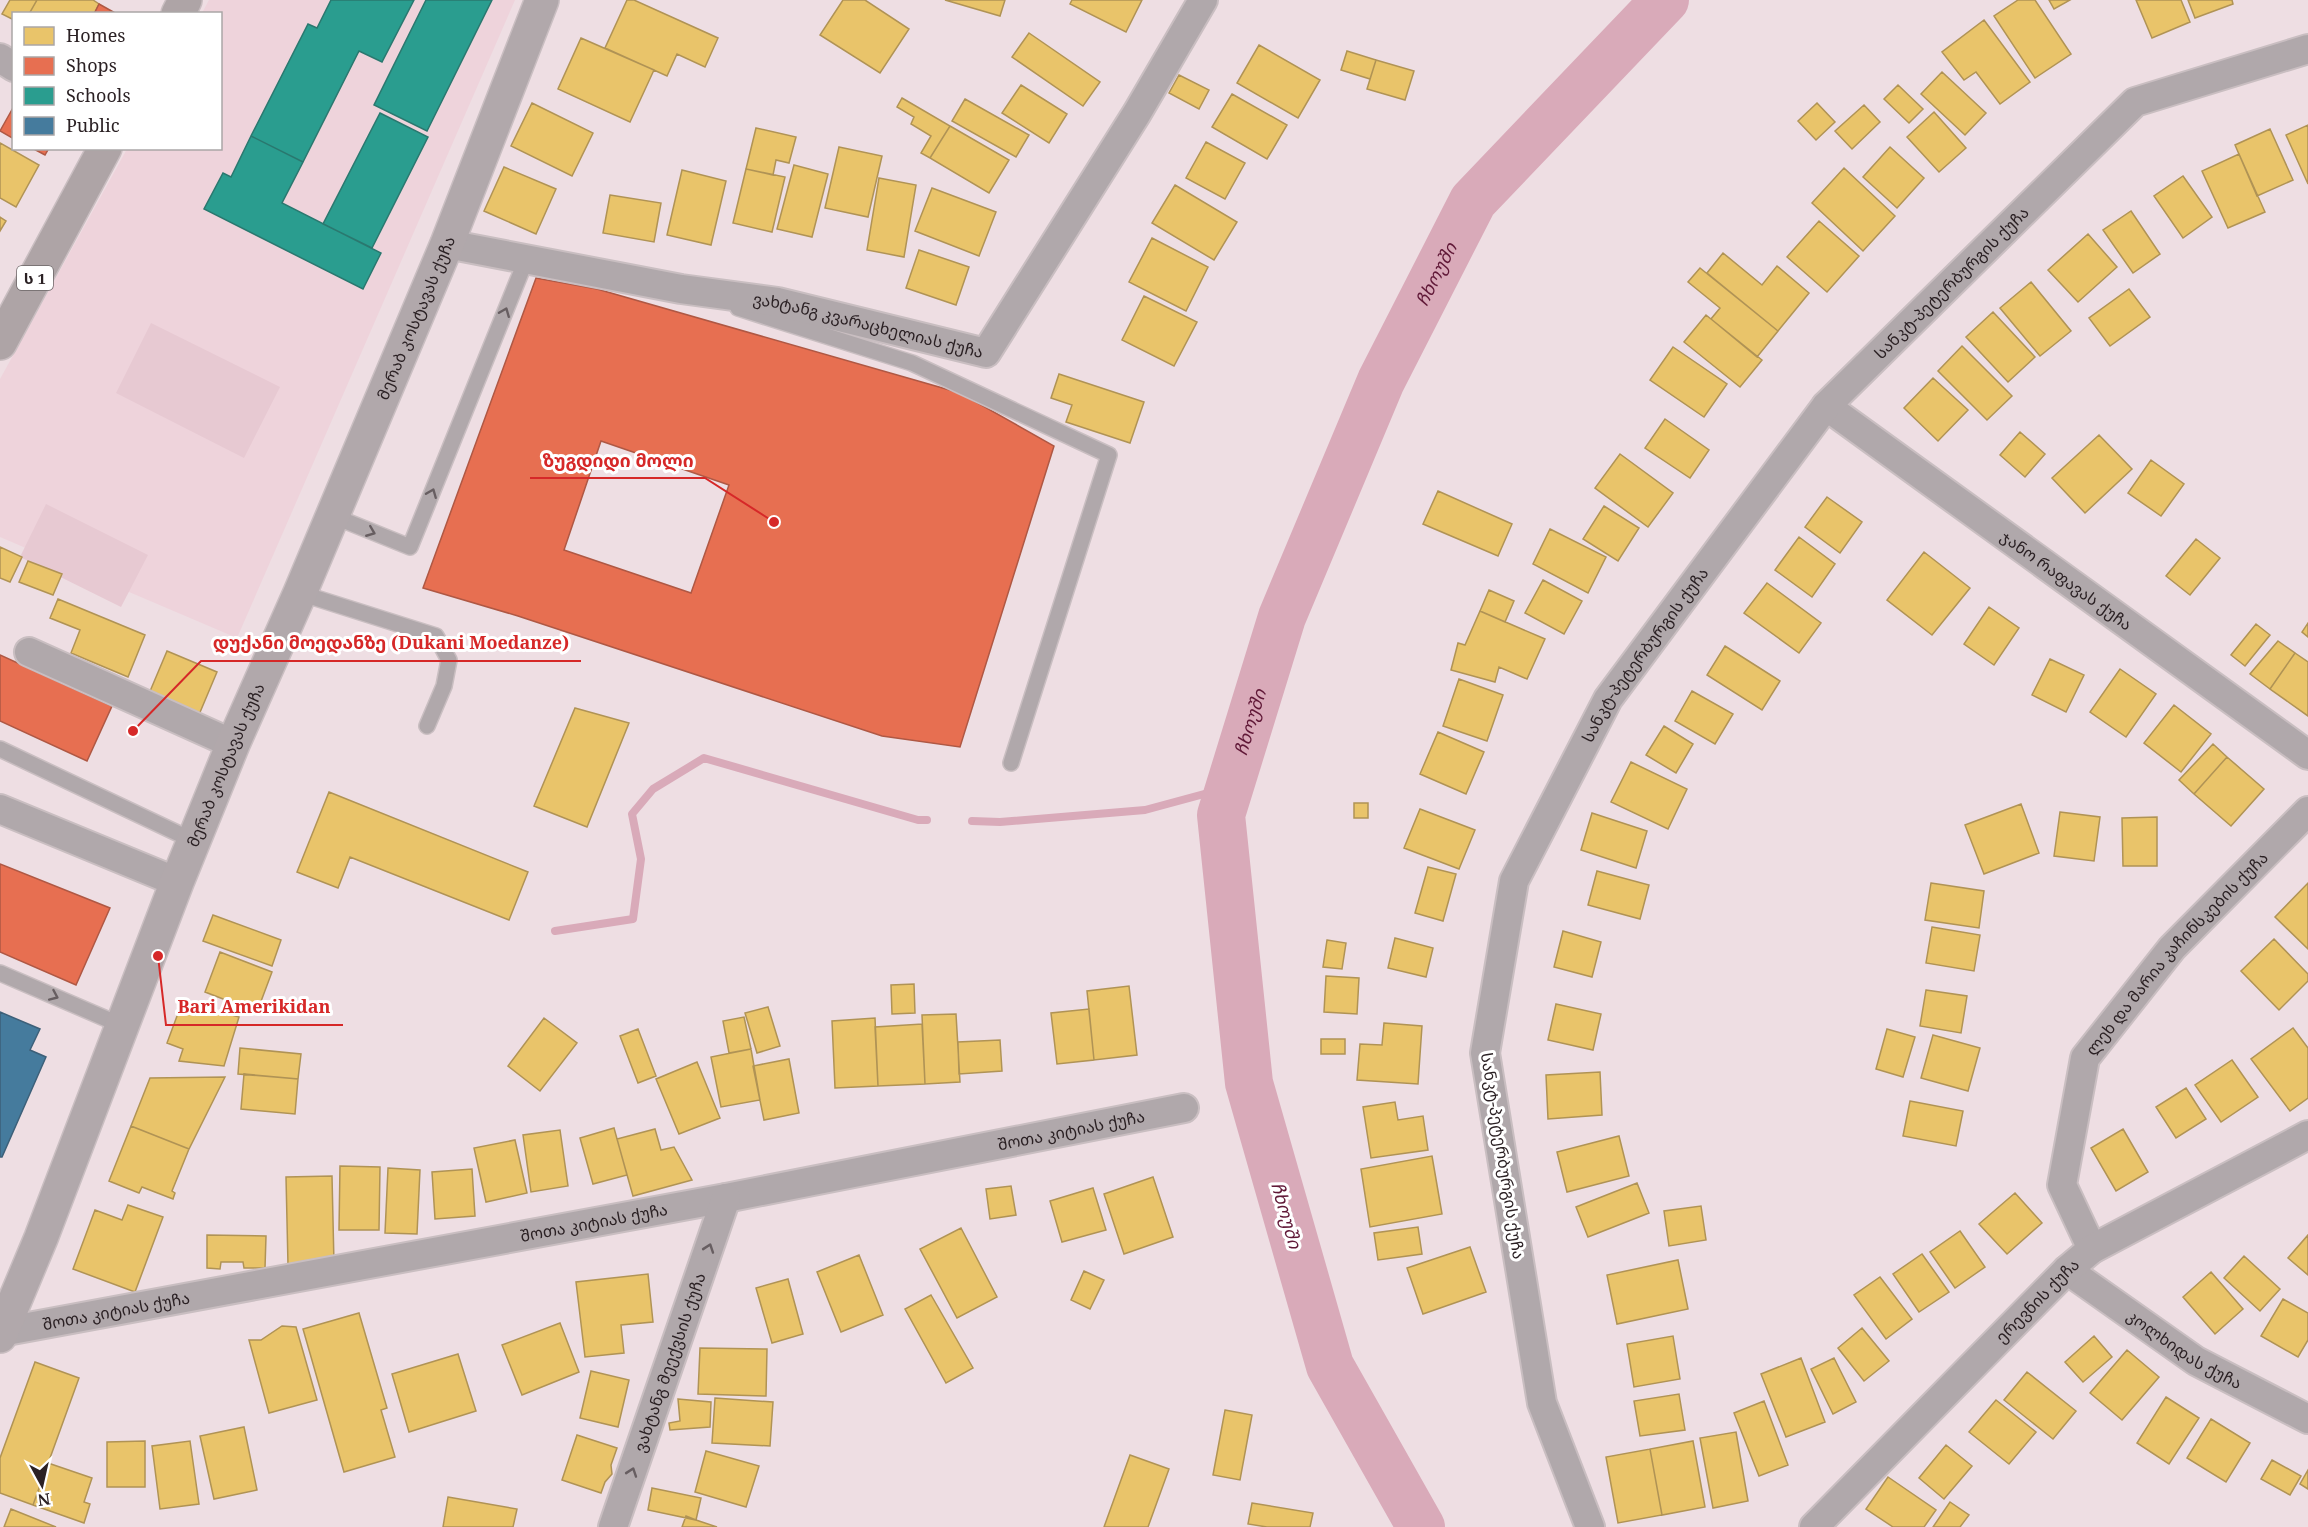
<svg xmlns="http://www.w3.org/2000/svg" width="2308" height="1527" viewBox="0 0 2308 1527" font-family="'Noto Serif','Noto Sans Georgian',serif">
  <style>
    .built { fill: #eed3db }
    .green { fill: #e7c9d2 }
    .homes { fill: #e9c46a; stroke: #b09355; stroke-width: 1.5 }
    .shops { fill: #e76f51; stroke: #af5844; stroke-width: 1.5; fill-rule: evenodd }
    .schools { fill: #2a9d8f; stroke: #2a786f; stroke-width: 1.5 }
    .public { fill: #457b9d; stroke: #3d6079; stroke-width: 1.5 }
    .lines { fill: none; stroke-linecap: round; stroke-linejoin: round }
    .stream { stroke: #d9aab9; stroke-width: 8 }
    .river { stroke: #d9aab9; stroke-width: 48 }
    .service-casing { stroke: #c9bec1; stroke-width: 18 }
    .minor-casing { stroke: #c9bec1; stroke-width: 32 }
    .secondary-casing { stroke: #c9bec1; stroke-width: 36 }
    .trunk-casing { stroke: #c9bec1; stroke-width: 36 }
    .service { stroke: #b0a8ab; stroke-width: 15 }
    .minor { stroke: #b0a8ab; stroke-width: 28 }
    .secondary { stroke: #b1a8ab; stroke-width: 33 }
    .trunk { stroke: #aea4a6; stroke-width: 33 }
    .oneway { stroke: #675e61 }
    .labels { text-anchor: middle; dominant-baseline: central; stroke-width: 6; stroke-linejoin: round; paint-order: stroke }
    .shield { fill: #fff; stroke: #6b6466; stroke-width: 1.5 }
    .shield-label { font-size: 15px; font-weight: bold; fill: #2b2124 }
    .street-label { font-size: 16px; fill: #2b2124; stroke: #fff }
    .water-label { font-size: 18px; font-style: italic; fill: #601837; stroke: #fff }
    .leader { fill: none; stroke: #d62828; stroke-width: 2 }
    .callout-dot { fill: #d62828; stroke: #fff; stroke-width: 2 }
    .callout-label { font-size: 18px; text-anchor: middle; font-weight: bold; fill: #d62828; stroke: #fff; stroke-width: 6; stroke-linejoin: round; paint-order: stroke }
  </style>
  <rect width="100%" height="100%" fill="#eedee3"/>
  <path class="built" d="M209,0h306l-278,638 -237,-101v-158l127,-230 93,-1v-134l-18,-1z"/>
  <path class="green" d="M151,323l129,64 -36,71 -128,-65z
    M46,504l102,51 -27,52 -101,-50z"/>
  <path class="homes" d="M10,0h27l-8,14h-15v6l-12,-6z
    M37,0h56l6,4 -5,10h-65z
    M627,0h7l84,38 -13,29 -28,-13 -10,22 -62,-28z
    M843,0h22l44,29 -29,44 -60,-38z
    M945,0h60l-5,16z
    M1072,0h70l-16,32 -56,-28z
    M2018,0h17l36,54 -36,24 -41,-62z
    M2049,0h21l-16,9z
    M2136,0h45l9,22 -38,16z
    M2188,0h44l1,4 -38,14z
    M1984,20l46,62 -30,22 -24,-32 -12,8 -22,-28z
    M1029,33l71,49 -17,24 -71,-49z
    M581,38l73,32 -24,52 -72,-33z
    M1259,45l61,35 -22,38 -61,-35z
    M1347,51l29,9 -6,19 -29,-9z
    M1376,60l38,11 -9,29 -38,-11z
    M1942,72l44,41 -21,22 -44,-41z
    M1179,75l30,15 -10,19 -30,-16z
    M1021,85l46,29 -18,29 -47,-30z
    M1898,85l25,24 -14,14 -25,-24z
    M1232,94l55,31 -20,34 -55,-32z
    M902,98l48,28 -20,32 -9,-5 10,-17 -20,-12 3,-7 -17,-10z
    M965,99l64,36 -13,22 -64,-36z
    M532,103l61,30 -21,43 -61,-30z
    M1817,103l18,19 -19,18 -18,-19z
    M1864,105l16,17 -28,27 -17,-18z
    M1934,112l32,36 -27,24 -32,-35z
    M2308,125v59l-22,-49z
    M950,126l59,34 -20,33 -59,-35z
    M756,128l40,9 -7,26 -13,-3 -3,15 -27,-6z
    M2270,129l23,51 -36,16 -22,-51z
    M1206,142l39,21 -20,36 -39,-21z
    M0,143l39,22 -23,42 -16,-9z
    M839,147l43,9 -14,61 -43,-9z
    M1890,147l34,31 -27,30 -34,-31z
    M2239,154l26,58 -37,16 -26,-57z
    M794,165l34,9 -16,63 -35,-8z
    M504,167l52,22 -20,45 -52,-23z
    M1844,168l51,48 -32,35 -51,-48z
    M746,169l39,8 -13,55 -39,-9z
    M682,170l44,11 -15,64 -44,-10z
    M2183,176l29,41 -29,21 -29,-42z
    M879,178l37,7 -12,72 -37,-7z
    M1175,185l62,37 -23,38 -62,-37z
    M932,188l64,24 -17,44 -64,-25z
    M610,195l51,8 -7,39 -51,-9z
    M2131,211l29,43 -27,19 -30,-43z
    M0,217l6,4 -6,10z
    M1819,221l40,35 -32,36 -40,-35z
    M2088,234l29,33 -39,35 -30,-32z
    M1152,238l56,29 -22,44 -57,-29z
    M919,250l50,17 -13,38 -50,-17z
    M1723,253l39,32 15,-19 32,27 -31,38 -71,-58z
    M1700,268l78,63 -21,26 -46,-38 9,-11 -32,-26z
    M2031,282l40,49 -31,25 -40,-48z
    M2129,289l21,28 -40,29 -21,-28z
    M1144,296l53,26 -23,44 -52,-26z
    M1993,312l42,45 -27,25 -42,-45z
    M1706,315l56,45 -22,27 -56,-45z
    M1962,346l50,50 -25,24 -49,-49z
    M1673,347l54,37 -23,33 -54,-37z
    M1059,374l85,28 -14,41 -64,-21 6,-17 -21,-7z
    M1933,378l35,32 -30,31 -34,-33z
    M1665,419l44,31 -19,28 -45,-30z
    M2020,432l25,22 -20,23 -25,-22z
    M2099,435l33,34 -47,44 -33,-35z
    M1620,454l53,39 -25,34 -53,-39z
    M2151,460l33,24 -23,32 -33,-23z
    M1438,491l74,33 -14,32 -75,-32z
    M1827,497l35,25 -22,31 -35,-26z
    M1604,506l35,22 -21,33 -35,-22z
    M1550,529l56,28 -18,36 -55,-29z
    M1799,537l36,27 -23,33 -37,-27z
    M2196,539l24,19 -30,37 -24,-19z
    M0,547l22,10 -12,25 -10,-4z
    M1924,552l46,36 -38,47 -45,-35z
    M28,561l34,13 -9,21 -34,-13z
    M1543,580l39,21 -18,33 -39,-21z
    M1767,583l54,40 -22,30 -55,-40z
    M1489,590l25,11 -9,21 -25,-11z
    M58,599l87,36 -17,42 -57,-24 9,-23 -30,-12z
    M1989,607l30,21 -25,37 -30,-21z
    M1480,611l65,28 -18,40 -28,-12 -4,15 -44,-12 7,-27 7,2z
    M2308,623v14l-6,-5z
    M2256,624l14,11 -25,31 -14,-11z
    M2278,641l17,12 -25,36 -20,-15z
    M1725,646l55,35 -18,29 -55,-35z
    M167,651l50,21 -19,45 -50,-21z
    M2295,653l13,9v54l-38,-27z
    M2050,659l34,16 -18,37 -34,-17z
    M2120,669l36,25 -30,43 -36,-25z
    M1459,679l44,16 -16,46 -44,-15z
    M1692,691l41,23 -18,30 -40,-23z
    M2174,705l37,29 -30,38 -37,-29z
    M575,708l54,15 -42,104 -53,-21z
    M1664,726l29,18 -17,29 -30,-18z
    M1438,732l46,20 -18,42 -46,-20z
    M2213,744l14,13 -33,37 -15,-14z
    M2227,757l37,32 -33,37 -37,-32z
    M1631,762l56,27 -19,40 -57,-27z
    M329,792l199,80 -19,48 -159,-63 -12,31 -41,-16z
    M1354,803h14v15h-14z
    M2021,804l18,49 -55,21 -19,-49z
    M1420,809l55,21 -16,39 -55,-21z
    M2060,812l40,5 -6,44 -40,-5z
    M1592,813l55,18 -11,37 -55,-18z
    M2157,817v49h-34l-1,-48z
    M1428,867l28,7 -13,47 -28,-8z
    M1597,871l52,14 -9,34 -52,-14z
    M1931,883l53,8 -5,37 -54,-8z
    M2308,883v66l-33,-32z
    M213,915l68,25 -9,26 -69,-25z
    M1932,927l48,8 -6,36 -48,-8z
    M1563,931l38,11 -9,35 -38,-10z
    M1395,938l38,10 -7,29 -38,-9z
    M2274,939l34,35v7l-29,29 -38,-39z
    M1327,940l19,3 -4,26 -19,-2z
    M220,952l52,20 -15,40 -52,-20z
    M1326,976l33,2 -2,36 -33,-2z
    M914,984l1,29 -23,1 -1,-29z
    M1129,986l8,69 -43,5 -7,-69z
    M1926,990l41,6 -6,37 -41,-7z
    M1556,1004l45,10 -8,36 -45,-10z
    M200,1006l39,11 -15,49 -45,-5 4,-12 -16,-6 13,-35 17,6z
    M768,1007l12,39 -23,7 -12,-40z
    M1089,1009l5,51 -37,4 -6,-51z
    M956,1014l4,68 -35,2 -3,-69z
    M744,1017l7,32 -22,4 -6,-32z
    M544,1018l33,25 -37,48 -32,-25z
    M875,1018l3,68 -43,2 -3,-67z
    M1384,1023l38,3 -4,58 -61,-4 3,-36 22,1z
    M922,1024l3,60 -47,2 -3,-59z
    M2293,1028l15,20v50l-18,13 -39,-52z
    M638,1029l18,47 -18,7 -18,-47z
    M1887,1029l28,8 -12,40 -27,-8z
    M1933,1035l47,13 -12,43 -47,-13z
    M1321,1039h24v15h-24z
    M1000,1040l2,31 -43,3 -1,-32z
    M240,1048l61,6 -3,25 -60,-5z
    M751,1049l9,51 -39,7 -10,-50z
    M789,1059l10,54 -35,7 -11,-54z
    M2232,1060l26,37 -37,25 -26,-37z
    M697,1062l23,56 -41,16 -23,-55z
    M1600,1072l2,43 -54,4 -2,-44z
    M244,1074l54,5 -3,35 -54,-5z
    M225,1077l-36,72 -58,-23 19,-48z
    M2186,1088l20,31 -30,19 -20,-31z
    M1910,1101l53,10 -7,35 -53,-10z
    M1395,1102l3,18 25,-4 5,34 -57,8 -8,-51z
    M131,1126l58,23 -17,42 3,2 -2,6 -31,-12 -3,6 -30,-12z
    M614,1128l13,47 -34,9 -13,-46z
    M655,1129l6,21 13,-3 18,33 -59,16 -16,-57z
    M2123,1129l25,43 -32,19 -25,-43z
    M560,1130l8,56 -37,6 -8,-57z
    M1619,1136l10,40 -62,16 -10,-40z
    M515,1140l12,53 -41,9 -12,-54z
    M1432,1156l10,58 -72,13 -9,-58z
    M340,1166l40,1 -1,63h-40z
    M388,1168l32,2 -3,64 -32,-1z
    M472,1169l3,47 -40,3 -3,-47z
    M332,1176l2,88 -46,1 -2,-88z
    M1153,1177l20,60 -49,17 -20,-60z
    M1637,1183l12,30 -61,24 -12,-30z
    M1011,1186l5,29 -26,4 -4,-30z
    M1093,1188l13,42 -44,12 -12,-41z
    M2015,1193l27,30 -35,31 -28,-30z
    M128,1205l35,12 -28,75 -62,-23 22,-59 27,10z
    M1701,1206l5,34 -37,6 -5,-35z
    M1418,1227l4,27 -44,6 -4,-27z
    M961,1228l36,69 -40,21 -37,-69z
    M1960,1231l25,36 -30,21 -25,-36z
    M207,1235l59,1 -1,32h-21l-1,-6h-22l-1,7 -13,-1z
    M2308,1235v40l-20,-17z
    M1470,1247l16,45 -63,22 -16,-46z
    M1922,1254l27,38 -30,20 -26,-38z
    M859,1255l24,60 -42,17 -24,-60z
    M2244,1256l36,33 -20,22 -36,-33z
    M1678,1260l10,49 -71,15 -10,-49z
    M1084,1271l20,9 -14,29 -19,-9z
    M2211,1272l32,37 -28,25 -32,-37z
    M648,1274l5,48 -32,3 3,28 -39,4 -9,-75z
    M1880,1277l32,42 -26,20 -32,-44z
    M788,1279l15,55 -31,9 -16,-55z
    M931,1295l42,73 -27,15 -41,-74z
    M2283,1299l25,14v27l-10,17 -37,-21z
    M359,1313l28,95 -6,2 14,47 -51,15 -41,-143z
    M560,1323l19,49 -57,23 -20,-50z
    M282,1326l14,1 21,73 -48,13 -20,-73h12z
    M1862,1328l27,33 -25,20 -26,-33z
    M1673,1336l7,43 -46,8 -7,-43z
    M2094,1336l18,21 -29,25 -18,-20z
    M700,1348l67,1 -1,47 -68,-2z
    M2127,1350l32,27 -37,43 -32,-27z
    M458,1354l18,57 -67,21 -17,-58z
    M1801,1358l24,64 -39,15 -25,-63z
    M1834,1358l22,44 -23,12 -22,-45z
    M35,1362l44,16 -46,127 -33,-12v-35z
    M591,1371l38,9 -11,47 -38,-9z
    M2027,1372l49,39 -23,28 -49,-39z
    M1679,1394l6,36 -45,6 -6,-35z
    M2166,1397l33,21 -30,46 -32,-21z
    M715,1398l58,4 -3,44 -58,-3z
    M678,1399l33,3 -1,25 -40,3 -1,-7 11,-2z
    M1996,1400l40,32 -27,32 -40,-32z
    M1764,1401l24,64 -29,11 -25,-63z
    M1225,1410l27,5 -12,65 -27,-5z
    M2211,1419l39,24 -24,39 -39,-24z
    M244,1427l13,63 -43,9 -14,-63z
    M1736,1432l12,69 -35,7 -13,-70z
    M577,1435l40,13 -6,17 1,9 -7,8 -4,11 -39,-13z
    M145,1441v46h-38v-45z
    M190,1441l9,63 -39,5 -8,-63z
    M1693,1441l12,66 -43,8 -12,-66z
    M1946,1445l26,21 -28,33 -25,-21z
    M1650,1449l12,66 -44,8 -12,-66z
    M706,1451l53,15 -13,41 -51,-15z
    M1130,1455l39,14 -21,58h-44z
    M2272,1460l29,16 -11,19 -29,-16z
    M48,1463l44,15 -8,24 6,2 -6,19 -51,-18z
    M2308,1470v19l-8,-5z
    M1888,1477l48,33 -12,17h-31l-27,-18z
    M652,1488l49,10 -5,22 -48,-10z
    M448,1497l69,12 -4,18h-70z
    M1950,1502l19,13 -9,12h-27z
    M1252,1503l61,10 -3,14h-43l-19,-3z
    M11,1509l45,18h-52z
    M686,1516l10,4 21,7h-35z"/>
  <path class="shops" d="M99,4l18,10h-23z
    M14,106v33l-14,-8z
    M32,148h17l-4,7z
    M536,278l61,11 363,104 94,53 -94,301 -78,-11 -364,-120 -95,-28zM601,441l128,44 -38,108 -127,-43z
    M0,655l112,51 -25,55 -87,-40z
    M0,864l110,44 -34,77 -76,-33z"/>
  <path class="schools" d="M331,0h83l-32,62 -23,-11 -56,111 -52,-26 57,-112 9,4z
    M426,0h66l-65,131 -53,-26z
    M380,113l48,24 -56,111 -49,-24z
    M251,136l52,26 -21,41 99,50 -18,36 -159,-80 19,-36 8,4z"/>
  <path class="public" d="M0,1012l40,17 -10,21 16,7 -44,100h-2z"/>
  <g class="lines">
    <path class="stream" d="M972,821l28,1 145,-12 85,-23
      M555,931l78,-12 8,-60 -9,-45 21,-25 51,-31 214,62h9"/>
    <path class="river" id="s1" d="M1421,1527l-91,-161 -81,-283 -28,-268 61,-198 99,-236 92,-180 192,-201"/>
    <g class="service-casing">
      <path id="service" d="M738,308l174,55 197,92 -98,308
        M333,516l77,31 116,-287
        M300,593l136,43 13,24 -5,26 -17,40
        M0,749l194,92
        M0,973l123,53"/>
    </g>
    <g class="minor-casing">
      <g id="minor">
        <path d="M0,58l14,9"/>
        <path id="s2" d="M447,244l234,45 97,13 208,51 151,-240 66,-113"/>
        <path id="s3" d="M1826,406l482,349"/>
        <path d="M29,652l204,92"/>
        <path d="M0,809l177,73"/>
        <path id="s4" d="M2092,1249l-30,-64 23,-127 87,-110 136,-137"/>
        <path id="s5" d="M2067,1270l129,91 112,58"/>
        <path id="s6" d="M1,1332l725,-134 458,-90"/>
        <path id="s7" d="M613,1527l113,-329"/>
        <path id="s8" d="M1590,1527l-48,-124 -57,-350 29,-172 94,-182 218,-293 309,-304 173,-53"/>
        <path id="s9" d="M1814,1527l253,-257 25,-21 216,-114"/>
      </g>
    </g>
    <g class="secondary-casing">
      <g id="secondary">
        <path id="s10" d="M0,1336l41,-98 136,-356 56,-138 67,-151 147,-349 95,-244"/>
      </g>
    </g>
    <g class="trunk-casing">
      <path id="trunk" d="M178,14l7,-14
        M0,343l105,-195"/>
    </g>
    <use href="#service" class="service"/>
    <use href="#minor" class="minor"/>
    <use href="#secondary" class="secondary"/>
    <use href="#trunk" class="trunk"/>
  </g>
  <defs><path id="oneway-chevron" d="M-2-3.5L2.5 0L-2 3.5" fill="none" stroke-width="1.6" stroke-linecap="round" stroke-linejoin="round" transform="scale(1.5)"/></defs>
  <g class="oneway">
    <use href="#oneway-chevron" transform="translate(505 312) rotate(-68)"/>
    <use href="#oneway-chevron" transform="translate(432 493) rotate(-68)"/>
    <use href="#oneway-chevron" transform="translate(371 532) rotate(22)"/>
    <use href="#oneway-chevron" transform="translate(54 996) rotate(24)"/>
    <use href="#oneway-chevron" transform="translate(709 1248) rotate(-71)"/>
    <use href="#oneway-chevron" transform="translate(632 1472) rotate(-71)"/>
  </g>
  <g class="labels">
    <rect class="shield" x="17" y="266" width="36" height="24" rx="4.5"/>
    <g class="shield-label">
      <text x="35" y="278">ს 1</text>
    </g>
    <g class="street-label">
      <text stroke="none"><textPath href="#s8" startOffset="1408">სანკტ-პეტერბურგის ქუჩა</textPath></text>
      <text stroke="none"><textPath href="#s10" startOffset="1100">მერაბ კოსტავას ქუჩა</textPath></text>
      <text stroke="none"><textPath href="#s2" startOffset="429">ვახტანგ კვარაცხელიას ქუჩა</textPath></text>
      <text stroke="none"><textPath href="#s3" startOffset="297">ჯანო რაფავას ქუჩა</textPath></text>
      <text stroke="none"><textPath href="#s8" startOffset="924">სანკტ-პეტერბურგის ქუჩა</textPath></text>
      <text stroke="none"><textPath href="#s10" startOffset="614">მერაბ კოსტავას ქუჩა</textPath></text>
      <text stroke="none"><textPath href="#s4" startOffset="339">ლეხ და მარია კაჩინსკების ქუჩა</textPath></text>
      <text stroke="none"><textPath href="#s6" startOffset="1089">შოთა კიტიას ქუჩა</textPath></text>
      <text transform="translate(1503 1156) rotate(81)">სანკტ-პეტერბურგის ქუჩა</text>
      <text stroke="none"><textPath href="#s6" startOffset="603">შოთა კიტიას ქუჩა</textPath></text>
      <text stroke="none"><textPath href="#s9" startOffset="318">ერევნის ქუჩა</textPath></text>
      <text stroke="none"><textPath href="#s6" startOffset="117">შოთა კიტიას ქუჩა</textPath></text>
      <text stroke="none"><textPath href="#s5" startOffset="142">კოლხიდას ქუჩა</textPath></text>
      <text stroke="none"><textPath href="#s7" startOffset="174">ვახტანგ მეექვსის ქუჩა</textPath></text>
    </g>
    <g class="water-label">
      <text stroke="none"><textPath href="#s1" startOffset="1332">ჩხოუში</textPath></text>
      <text stroke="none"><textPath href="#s1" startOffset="846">ჩხოუში</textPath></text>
      <text transform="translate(1287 1215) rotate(74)">ჩხოუში</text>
    </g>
  </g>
  <path class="leader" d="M774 522L705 478H530M133 731L201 661H581M158 956L166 1025H343"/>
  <g class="callout-dot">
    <circle cx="774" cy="522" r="6"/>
    <circle cx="133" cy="731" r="6"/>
    <circle cx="158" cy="956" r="6"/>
  </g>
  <g class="callout-label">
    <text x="618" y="467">ზუგდიდი მოლი</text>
    <text x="391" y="649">დუქანი მოედანზე (Dukani Moedanze)</text>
    <text x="254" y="1013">Bari Amerikidan</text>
  </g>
  <rect x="12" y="12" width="210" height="138" fill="#ffffff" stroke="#aaa6a7" stroke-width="1.5"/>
  <rect x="24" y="27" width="30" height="18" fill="#e9c46a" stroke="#aaa6a7" stroke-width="1.5"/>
  <text x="66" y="42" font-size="18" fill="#2b2124">Homes</text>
  <rect x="24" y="57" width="30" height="18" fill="#e76f51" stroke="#aaa6a7" stroke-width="1.5"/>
  <text x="66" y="72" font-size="18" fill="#2b2124">Shops</text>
  <rect x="24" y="87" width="30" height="18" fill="#2a9d8f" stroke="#aaa6a7" stroke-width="1.5"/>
  <text x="66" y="102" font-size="18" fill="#2b2124">Schools</text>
  <rect x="24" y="117" width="30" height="18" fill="#457b9d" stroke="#aaa6a7" stroke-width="1.5"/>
  <text x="66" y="132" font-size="18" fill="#2b2124">Public</text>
  <g transform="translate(42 1485) rotate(172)" stroke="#ffffff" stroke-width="4.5" paint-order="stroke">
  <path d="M0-4.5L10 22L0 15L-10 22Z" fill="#2b2124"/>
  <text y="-9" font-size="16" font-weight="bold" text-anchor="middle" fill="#2b2124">N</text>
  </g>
</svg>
